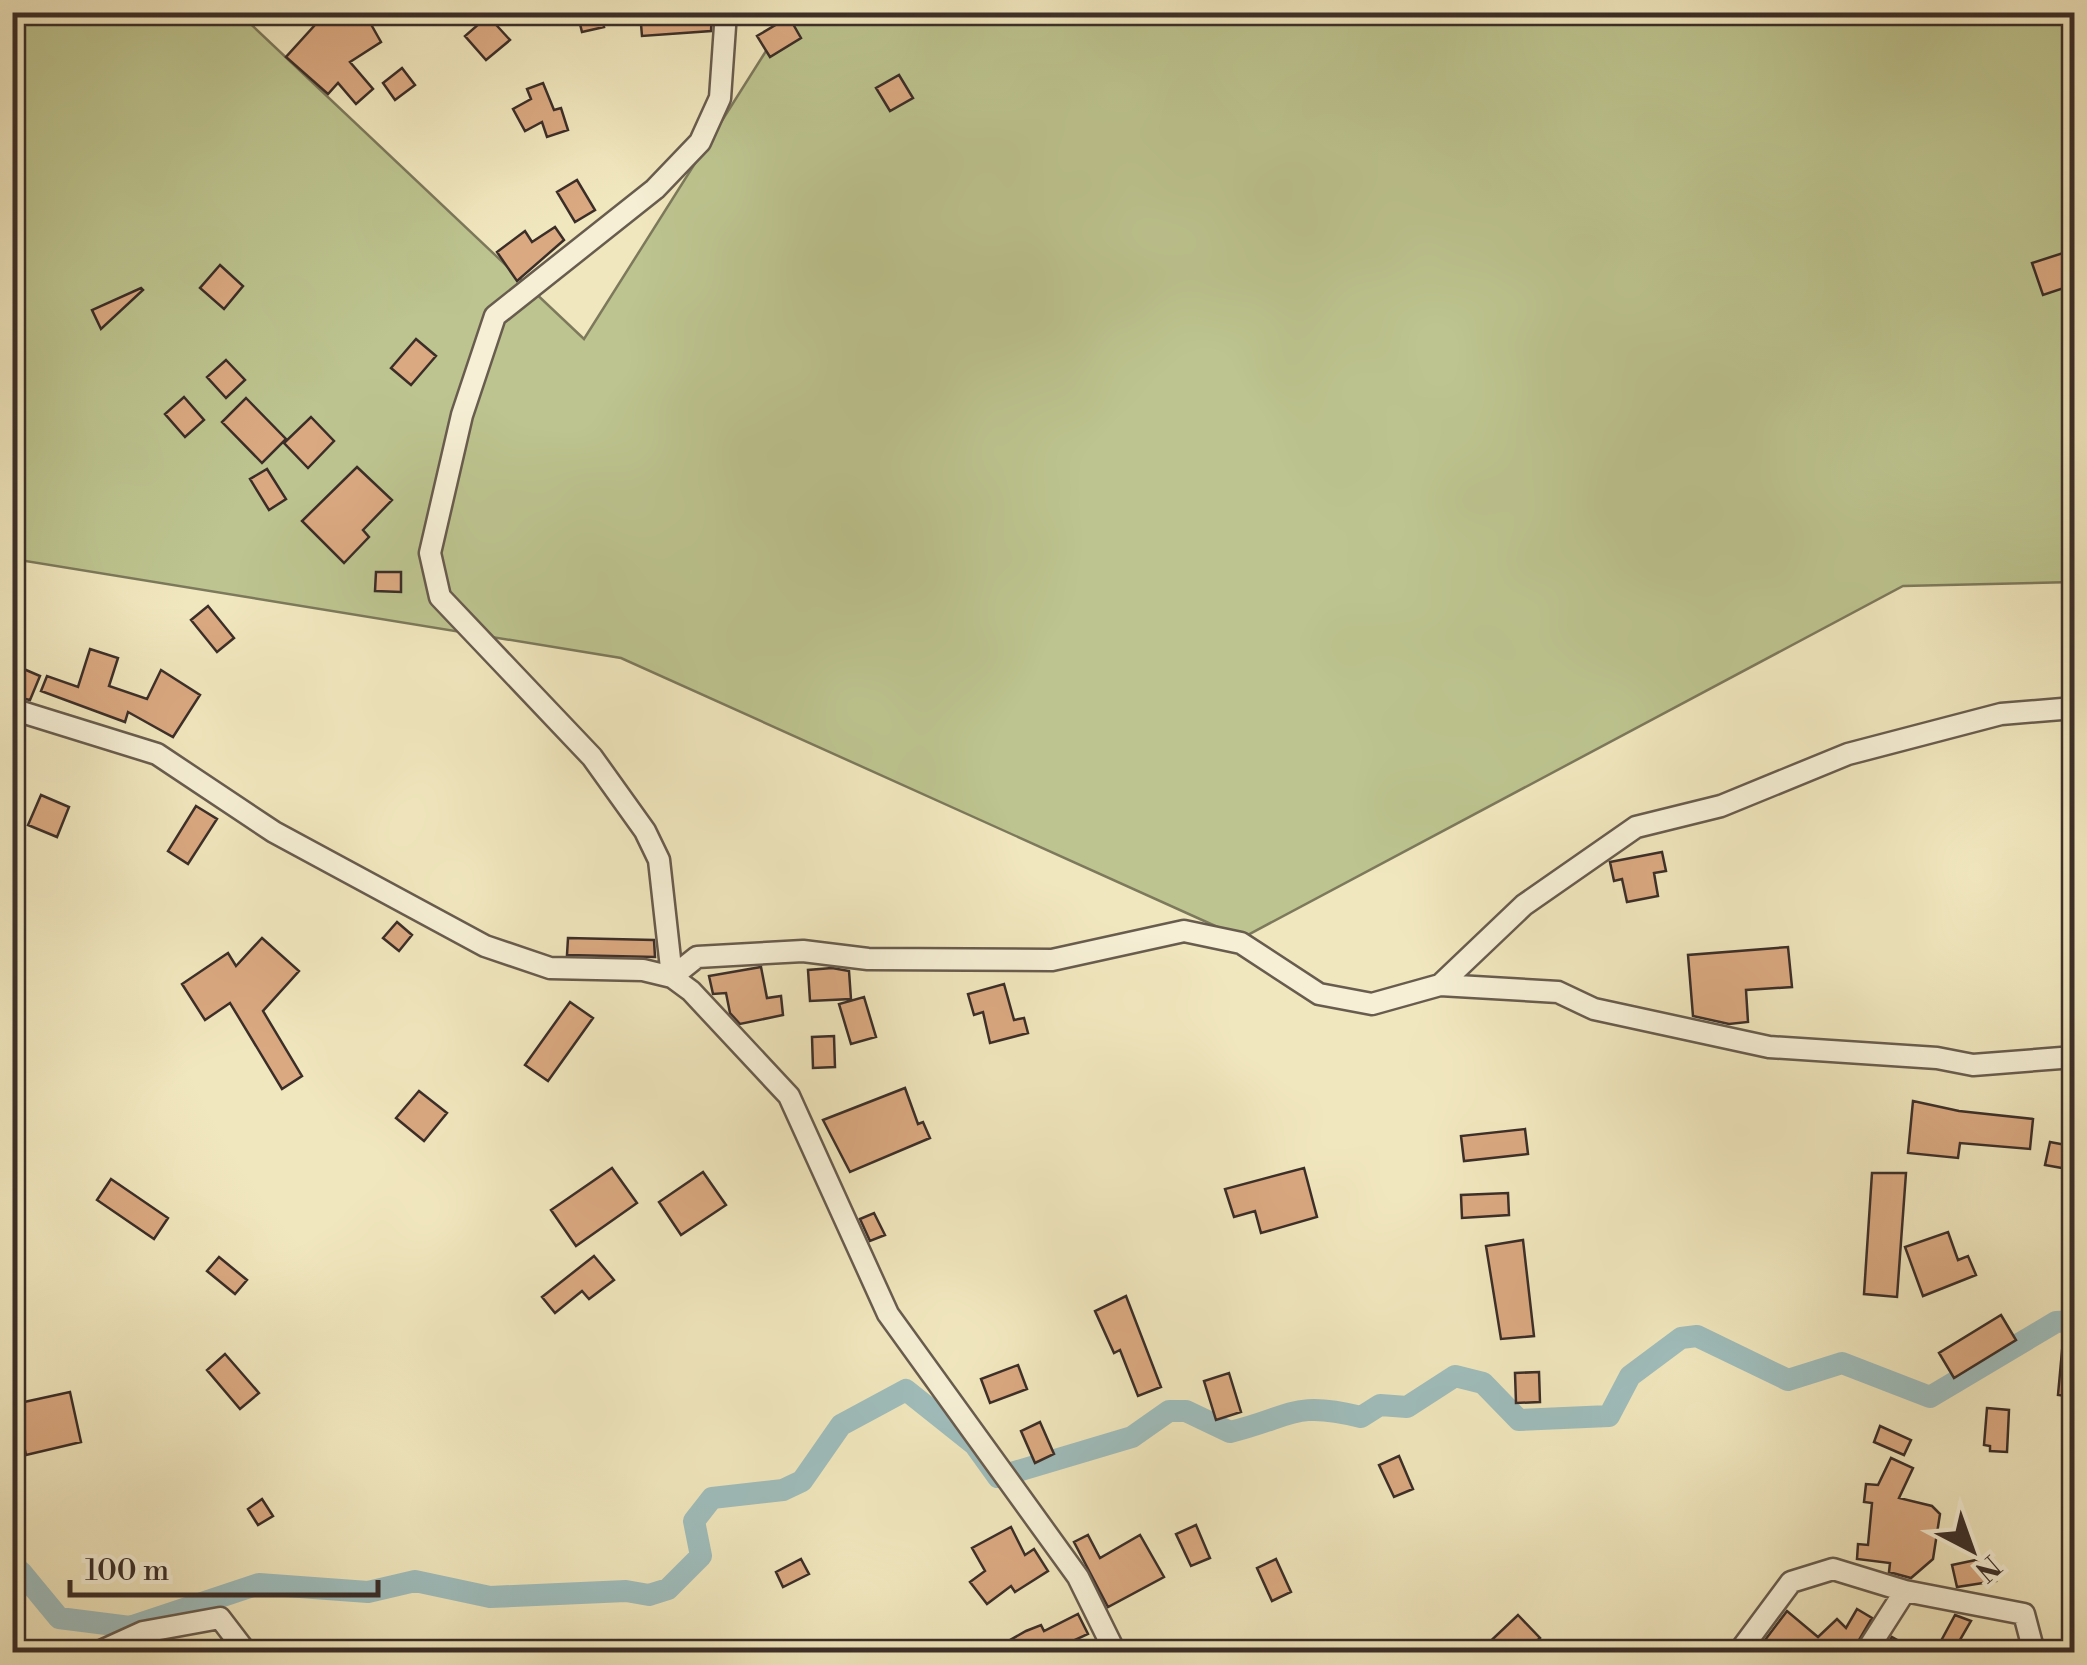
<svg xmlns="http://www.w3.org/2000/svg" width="2087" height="1665" viewBox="0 0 2087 1665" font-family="'Libre Bodoni',serif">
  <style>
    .green { fill: #bdc48f; stroke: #7c795c; stroke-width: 2.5 }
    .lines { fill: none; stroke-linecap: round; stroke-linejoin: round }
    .canal { stroke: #9fbdbc; stroke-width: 22 }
    .building { fill: #dba981; stroke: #3b2e28; stroke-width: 2.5 }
    .minor-casing { stroke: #685c4e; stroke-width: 25 }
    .minor { stroke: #f6efd5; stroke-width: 20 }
  </style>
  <rect width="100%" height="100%" fill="#f1e7be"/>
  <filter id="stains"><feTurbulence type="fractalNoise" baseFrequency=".002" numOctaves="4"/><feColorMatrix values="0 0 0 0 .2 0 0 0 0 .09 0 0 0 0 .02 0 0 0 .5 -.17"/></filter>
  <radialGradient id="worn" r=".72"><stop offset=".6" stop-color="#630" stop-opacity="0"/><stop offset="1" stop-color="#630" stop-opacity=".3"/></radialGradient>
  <path class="green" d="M12,13h227l345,326 206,-326h1284v569l-171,4 -661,352 -621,-280 -608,-99z"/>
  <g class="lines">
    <path class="canal" d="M12,1571l9,1 38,46 71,9 129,-43 109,8 47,-11 75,16 136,-6 23,4 19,-6 33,-33 -7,-35 18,-23 71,-8 19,-9 39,-56 65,-35 69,55 23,32 134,-40 37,-26h17l44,21c62,-15 63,-32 131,-15l19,-12 27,2 48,-31 28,7 36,37 90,-4 21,-40 51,-38 16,-2 91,44 54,-17 88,34 126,-75 18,-1"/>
  </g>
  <path class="building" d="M308,12h56l17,30 -31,20 23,27 -17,15 -18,-21 -10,11 -42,-37 28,-31z
    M577,12h23l4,15 -22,5z
    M640,12h72l-1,19 -69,5z
    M488,16l22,24 -24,20 -21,-24z
    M789,17l12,21 -31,19 -13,-21z
    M402,68l13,17 -20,15 -12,-17z
    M899,75l14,23 -23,13 -14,-23z
    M543,83l11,27 7,-2 7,22 -21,7 -5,-15 -17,9 -12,-22 18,-10 -4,-10z
    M577,180l18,30 -20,12 -18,-30z
    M555,227l9,13 -47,41 -20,-29 28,-21 7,11z
    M2063,253l10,32 -30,10 -11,-32z
    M220,265l23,21 -19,23 -24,-21z
    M141,288l2,2 -42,39 -9,-19z
    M416,339l20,17 -25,29 -20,-17z
    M226,360l19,20 -19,18 -19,-21z
    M184,397l20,23 -19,17 -20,-23z
    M246,398l40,41 -24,24 -40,-41z
    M311,417l23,24 -26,27 -24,-25z
    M357,467l35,33 -29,30 6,7 -25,26 -42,-42z
    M267,469l19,30 -17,11 -19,-31z
    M376,572h25v20l-26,-1z
    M208,606l26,32 -17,14 -26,-32z
    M90,649l28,9 -9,28 38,13 14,-29 39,25 -27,42 -45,-25 -3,10 -84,-31 6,-15 31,11z
    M12,664l28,12 -10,24 -18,-4z
    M41,795l28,12 -12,30 -29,-12z
    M196,806l21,13 -29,45 -20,-13z
    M1662,852l4,19 -12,2 4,23 -31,6 -5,-23 -8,2 -4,-19z
    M397,922l15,13 -13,16 -16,-13z
    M262,938l37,33 -36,40 39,65 -20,13 -52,-86 -25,17 -23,-36 46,-31 8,13z
    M568,938l86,2 1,17 -88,-2z
    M1788,947l4,40 -46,3 2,32 -19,2 -36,-8 -5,-61z
    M761,967l6,31 14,-2 2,19 -43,9 -10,-11 -4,-20 -13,1 -4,-18z
    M832,968l17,3 2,28 -41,2 -2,-31z
    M1004,984l10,36 10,-2 4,15 -38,10 -7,-31 -9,3 -6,-21z
    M864,997l12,40 -25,7 -12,-40z
    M570,1002l23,16 -45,63 -23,-16z
    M834,1036l1,31 -22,1 -1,-31z
    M905,1088l13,36 5,-2 7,16 -80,34 -27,-52z
    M419,1091l28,22 -23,28 -28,-23z
    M1913,1101l46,10 74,8 -3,30 -70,-6 -2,15 -50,-5z
    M1525,1129l3,25 -64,7 -3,-25z
    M2050,1142l16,3 -4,23 -17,-3z
    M612,1168l25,35 -61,43 -25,-36z
    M1304,1168l13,49 -56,16 -6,-22 -21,6 -9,-28z
    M703,1172l23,33 -45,30 -22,-33z
    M1872,1173h34l-9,124 -33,-3z
    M111,1179l57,39 -14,21 -57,-39z
    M1508,1193l1,22 -47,3 -1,-23z
    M874,1213l11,22 -15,6 -10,-22z
    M1948,1232l10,28 10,-4 8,19 -53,21 -18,-49z
    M1523,1240l11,96 -33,3 -15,-93z
    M594,1256l20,24 -25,19 -7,-8 -27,22 -13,-16z
    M219,1257l28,23 -12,14 -28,-23z
    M1126,1296l35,91 -23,9 -18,-46 -6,3 -19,-42z
    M2001,1315l15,25 -62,38 -15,-25z
    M2063,1340h11v57l-16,-2z
    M225,1354l34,39 -19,16 -33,-39z
    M1018,1365l9,24 -37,14 -9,-24z
    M1539,1372l1,30 -24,1 -1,-30z
    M1229,1373l12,39 -25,8 -12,-39z
    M70,1392l11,50 -55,13 -11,-51z
    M1987,1408l22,2 -2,42 -17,-1v-5l-6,-1z
    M1040,1422l14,32 -19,9 -14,-32z
    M1880,1426l31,14 -7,15 -30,-13z
    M1399,1456l14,33 -19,8 -15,-32z
    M1891,1458l22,10 -14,30 33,8 8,8 -7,45 -22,19 -22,-6 1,-9 -33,-4 1,-15 10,1 4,-42 -8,-1 2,-18 12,1z
    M262,1499l11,17 -15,9 -10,-16z
    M1196,1525l14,33 -19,8 -15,-32z
    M1011,1527l14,28 9,-6 14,22 -33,21 -4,-6 -24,18 -17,-22 15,-11 -13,-23z
    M1088,1535l12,23 40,-23 24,42 -56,30 -34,-65z
    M1990,1557l6,24 -39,6 -5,-22z
    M801,1559l8,15 -26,13 -7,-15z
    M1276,1559l15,33 -19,9 -15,-33z
    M1857,1609l15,9 -20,34h-96l31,-41 31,26 19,-18 9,9z
    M1078,1614l10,20 -39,18h-60l37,-21 15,-6 3,6z
    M1518,1615l22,23 -15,14h-46z
    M1955,1615l16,6 -18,31h-18z
    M1892,1637l27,15h-37z"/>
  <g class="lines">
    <g class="minor-casing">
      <path id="minor" d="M12,709l145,45 117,78 211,114 65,22 93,2 29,7 19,14 98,105 99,218 190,263 37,75
        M672,977l25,-20 106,-6 65,8 184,1 132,-29 57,12 78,51 53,10 68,-19 84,-80 112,-78 85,-21 127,-52 153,-40 73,-6
        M672,977l-13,-117 -14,-29 -53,-74 -152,-160 -10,-44 32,-138 33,-99 160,-127 45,-47 20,-44 6,-86
        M1440,985l118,7 36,17 175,38 168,11 36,7 101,-8
        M99,1652l44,-20 77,-14 26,34
        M1739,1652l52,-70 42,-13 72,22 119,23 10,38
        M1866,1652l39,-61"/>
    </g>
    <use href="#minor" class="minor"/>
  </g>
  <rect width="2087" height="1665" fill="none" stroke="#f1e7be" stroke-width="50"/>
  <rect x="15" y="15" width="2057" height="1635" fill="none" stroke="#3b2e28" stroke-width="5"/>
  <rect x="25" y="25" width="2037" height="1615" fill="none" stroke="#3b2e28" stroke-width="2.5"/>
  <g transform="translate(1972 1550) rotate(139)" stroke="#f6efd5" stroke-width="8" paint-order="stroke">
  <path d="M0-8L18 38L0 25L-18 38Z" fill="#3b2e28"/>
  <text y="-15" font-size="28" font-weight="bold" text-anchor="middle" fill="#3b2e28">N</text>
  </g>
  <path d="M70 1580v15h308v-15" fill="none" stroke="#3b2e28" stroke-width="5"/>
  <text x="85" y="1580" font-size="30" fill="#3b2e28" stroke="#f6efd5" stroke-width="8" paint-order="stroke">100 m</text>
  <rect width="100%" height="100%" filter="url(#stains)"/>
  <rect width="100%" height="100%" fill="url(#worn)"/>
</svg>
